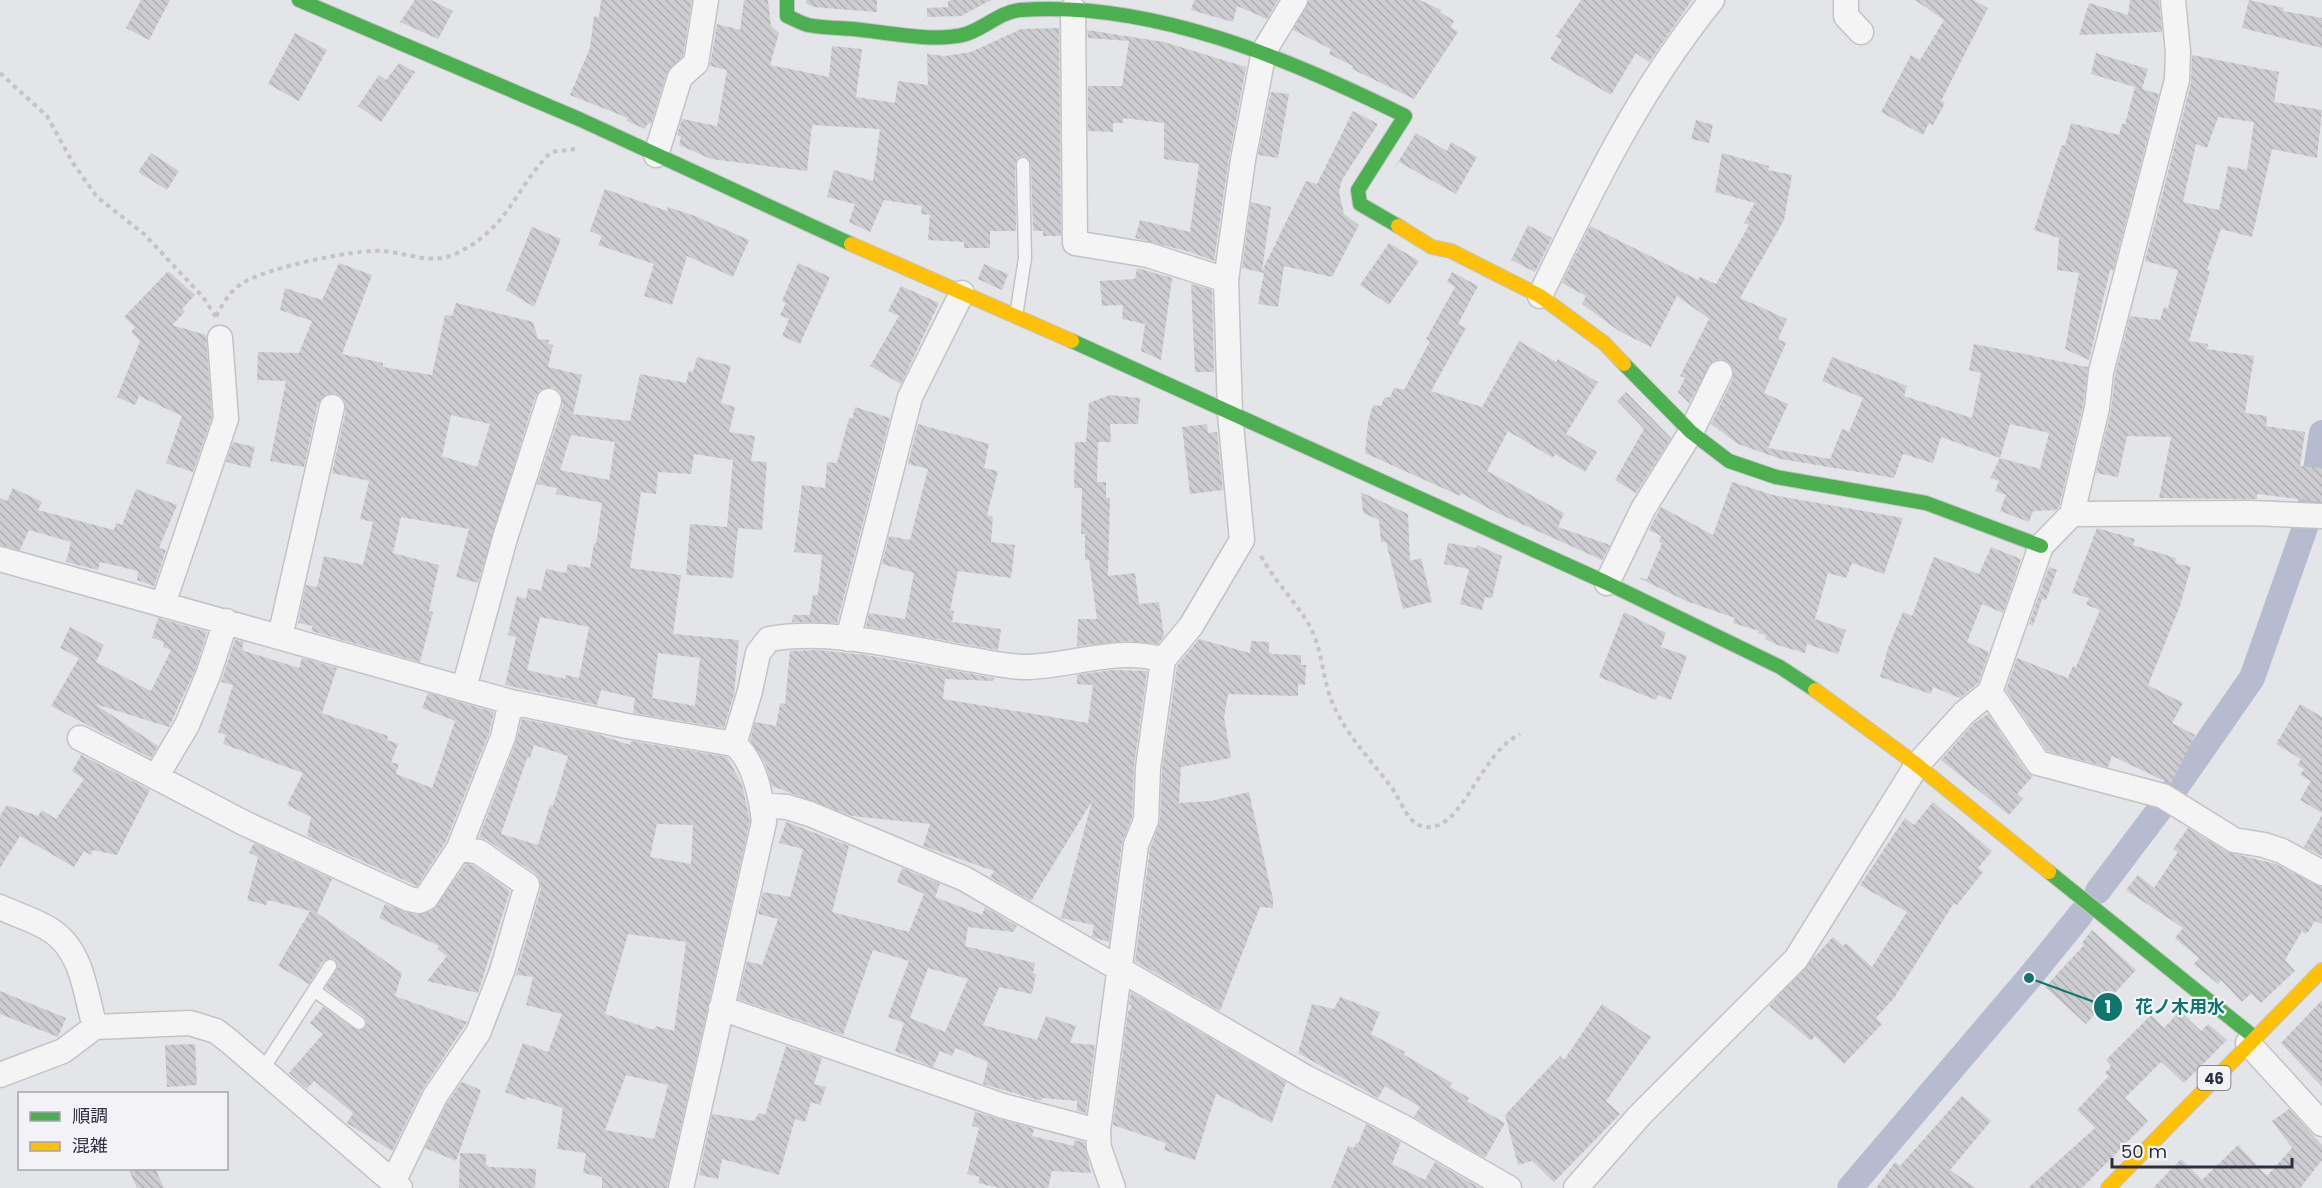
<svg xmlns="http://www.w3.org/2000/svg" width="2322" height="1188" viewBox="0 0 2322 1188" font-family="Poppins,'Noto Sans JP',sans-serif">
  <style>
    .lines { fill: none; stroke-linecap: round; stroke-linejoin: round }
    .canal { stroke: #b6bbd0; stroke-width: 26 }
    .building { fill: url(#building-back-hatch); fill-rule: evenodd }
    .lane-casing { stroke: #c3c3c7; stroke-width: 15 }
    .street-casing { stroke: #c3c3c7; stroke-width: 27 }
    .fast-casing { stroke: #c3c3c7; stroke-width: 16 }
    .slow-casing { stroke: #c3c3c7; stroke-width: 16 }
    .path { stroke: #c3c3c8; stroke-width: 4; stroke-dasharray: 4.5 4.5; stroke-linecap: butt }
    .lane { stroke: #f4f4f5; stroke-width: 12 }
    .street { stroke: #f4f4f5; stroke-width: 24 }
    .fast { stroke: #4caf50; stroke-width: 14 }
    .slow { stroke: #ffc107; stroke-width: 14 }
    .labels { text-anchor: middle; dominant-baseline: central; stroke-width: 4.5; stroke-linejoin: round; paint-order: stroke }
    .shield { fill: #f3f3f7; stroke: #686977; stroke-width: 1.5 }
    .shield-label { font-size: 15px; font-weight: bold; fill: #2d2e40 }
    .leader { fill: none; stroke: #0f766e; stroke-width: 2 }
    .callout-dot { fill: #0f766e; stroke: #f3f3f7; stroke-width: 2 }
    .mark-label { font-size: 18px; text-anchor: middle; font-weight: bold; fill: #fff }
    .callout-label { font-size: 18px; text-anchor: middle; font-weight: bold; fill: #0f766e; stroke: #f3f3f7; stroke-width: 4.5; stroke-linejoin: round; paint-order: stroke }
  </style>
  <defs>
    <pattern id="building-back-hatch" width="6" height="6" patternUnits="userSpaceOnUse" patternTransform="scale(1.5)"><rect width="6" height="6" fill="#cdcdd1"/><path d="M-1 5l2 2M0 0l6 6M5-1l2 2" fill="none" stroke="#b0b0b4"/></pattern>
  </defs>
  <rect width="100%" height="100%" fill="#e4e5e9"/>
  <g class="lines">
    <path class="canal" d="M2311,500l11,-67
      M2172,793l80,-115 56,-159
      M2098,891l68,-90
      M1850,1188l179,-210 52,-64"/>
  </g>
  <path class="building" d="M141,0h29l-21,40 -23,-12z
    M415,0h16l22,11 -15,28 -38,-17z
    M601,0h91l-9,56 -16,16 -16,52 -3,-1 -3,6 -18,-8 1,-3 -58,-23 20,-47 4,-32 5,1z
    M744,0h24l3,26 8,7 -9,32 59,12 3,-31 30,3 -6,48 39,6 3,-22 30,4 -1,-31 18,2 26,-4 50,-23 38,-1 2,208h-18v-5h-10l-2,-67 -8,-8 -5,1 -3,7 1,67h-26v17h-26v-6l-36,-2 2,-25 -9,-1 1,-8 -38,-6 -14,32 -21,-10 6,-18 -28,-7 7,-27 39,11 7,-52 -68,-4 -5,46 -96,-12 -32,-14 2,-8 -4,-2 5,-16 35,7 10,-56 -17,-4 7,-42 23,6z
    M806,0h71v12l-64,-5 -7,-4z
    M952,0h39l-30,16 -34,1v-9l21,-1v-6z
    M1194,0h84l-11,19 -30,-13 -4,16 -42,-12z
    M1309,0h111l21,10 -1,2 14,9 -4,6 8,5 -44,67 -62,-30 1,-3 -24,-12 2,-5 -38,-19z
    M1581,0h111l-43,62 -13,-9 -25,42 -61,-36 12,-19 -6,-4z
    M1915,0h58l15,8 -47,93 4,2 -12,22 -4,-2 -6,12 -42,-23 30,-57 9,5 24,-40z
    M2130,0h29l3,32 -83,3 10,-32 39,12z
    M2249,0l35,8 -1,3 39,7v30l-80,-20z
    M1087,30l77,12 82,25 -17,91 -15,103 -24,-9 -55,-14 5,-18 50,12 9,-68 -35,-5v-36l-41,-5v5h-10v9l-25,-1v-45h34l7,-45 -41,-3z
    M295,33l32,17 -28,51 -31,-17z
    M2096,53l52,16 -6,20 17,5 -46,177 -3,-1 -21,90 -24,-11 14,-76 -22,-3 2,-32 -25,-8 28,-85 3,1 6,-23 48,12 3,-11h3l10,-37 -44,-13z
    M2192,55l87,17 -5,30 48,8 -5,48 -45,-9 -20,88 -31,-8 -14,41 3,1 -21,70 19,3 -1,5 47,7 -9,57 22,3 -1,10 39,6 -5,34 22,2v34l-65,-8v5l-98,-1 12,-61 -44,-1 -9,41 -22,-4 15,-62 4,-36 15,-59 30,4 4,-13 4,1 10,-38 -33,-9 46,-177zM2218,117l36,5 -7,48 -19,-4 -9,44 -36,-8 13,-58 11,4z
    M399,63l16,9 -34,50 -23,-16 21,-31 7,5z
    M1271,92l18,2 -11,64 -20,-3z
    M1353,111l25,13 -36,56 -3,12 5,22 15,11 -27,52 -48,-11 -6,41 -20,-3 6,-31 -22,-5 9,-66 20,5 -9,64 44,-90 11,3z
    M1696,120l17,5 -4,18 -18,-4z
    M1416,133l31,18 4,-9 26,15 -21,37 -57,-32 -6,8z
    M151,153l28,18 -12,19 -29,-18z
    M1722,153l47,13 -1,4 24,5 -8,45 -44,78 47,21 -9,20 8,4 -22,50 24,11 -20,44 62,11 12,-30 7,3 14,-34 -41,-17 10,-24 75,29 -3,10 68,22 9,-45 -12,-3 5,-26 114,23 -5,39 -24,101 -3,3 -23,1 -4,11 -29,-11 6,-16 -11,-4 4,-10 -9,-3 10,-20 40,11 9,-36 -39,-9 -10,34 -59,-21 -8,26 -30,-9 -9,24 -113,-19 -43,-15 -27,-20 22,-45 -2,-14 -11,-6 -8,3 -23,41 -11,-11 7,-14 -5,-2 29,-57 -32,-23 -26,51 -32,-16 -37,-27 4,-8 -24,-13 28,-57 108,54 2,-3 16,7 33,-59 -5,-2 11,-20 -40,-11z
    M605,189l62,22 1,-4 27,9 54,24 -16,37 -46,-21 -15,49 -28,-9 10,-32 -56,-19 4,-9 -12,-5z
    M1528,225l24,13 -17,34 -24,-12z
    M532,227l29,12 -27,68 -28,-17z
    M1389,243l30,18 -30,44 -29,-20z
    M339,263l33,12 -30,79 41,9v4l49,8 13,-60 7,1 4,-13 77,19 5,17 11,1 -1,4 5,1 -5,22 34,8 -9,39 57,7 10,-47 46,9 3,-12 4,1 4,-15 34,9 -10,37 14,4 -6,25 26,4 -4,25 16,1 -5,68 -24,-2 -5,50 -47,-3 4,-51 37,3 6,-67 -39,-6 -3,20 -33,-2 -2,22 -15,-2 -11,76 51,7 -8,59 66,6 -5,54 -10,34 -91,-15 2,-15 -34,-8 -4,15 -92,-20 11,-48 -8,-2 9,-39 9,3 2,-11 13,3 5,-22 20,4 2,-9 22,4 4,-25 2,1 6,-41 -46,-9 1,-6 -20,-4 26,-79 -3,-13 -7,-5 -13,3 -5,7 -57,186 -22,-6 13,-48 -68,-12 -8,36 46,12 -10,46 4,1 -13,50 -109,-31 2,-5 -15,-3 8,-38 11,2 7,-31 39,9 10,-43 -13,-3 9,-38 -37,-8 14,-63 -4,-13 -7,-4 -8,1 -9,9 -14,64 -34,-6 16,-80 -29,-1 1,-28 41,1 13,-32 -32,-11 5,-22 37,12zM451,415l39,9 -13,43 -35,-11zM571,435l44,7 -6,38 -49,-10zM540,617l49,10 -10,51 -13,-3 -1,4 -38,-9zM658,653l42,5 -5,48 -43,-8z
    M798,263l32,14 -30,67 -18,-8 7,-17 -9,-4 6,-12 -4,-2z
    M984,264l24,10 -6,16 -24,-11z
    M1137,268l35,10 -11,82 -20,-9 4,-27 -23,-5 1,-14 -21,1 -2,-25 35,-2z
    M168,271l27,24 -13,14 3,3 -13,13 34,10 6,82 -19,55 -27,-9 16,-47 -43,-20 -4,9 -18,-8 23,-56 -9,-9 4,-5 -11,-10z
    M1452,272l26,14 -20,38 8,4 -35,63 51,16 37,-66 37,21 2,-3 40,23 -32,52 31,18 -12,20 -30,-18 -2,4 -45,-27 -21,40 77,42 -6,14 52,18 -8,15 -107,-48 -34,-19 -1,3 -95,-43 3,-31 5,-17 8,1 3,-8 6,-1 4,-9 10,2 26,-49 -4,-2 29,-52 -8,-5z
    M1191,284l21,6 2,82h-19z
    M901,286l38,17 -38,81 -31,-18 29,-50 -11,-5z
    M1626,392l45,46 -35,55 -21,-13 29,-51 -27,-28z
    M1110,395l30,3 -2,26h-28l1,18h-25l3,-39z
    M855,407l35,11 -53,205 -45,-1 1,-7h17l3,-20h5l4,-40 -28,-3 8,-67 23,3 2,-26 10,1 12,-45 3,1z
    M918,424l71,20 -5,24 14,3 -11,44 6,2 -2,25 24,3 -4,33 -53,-7 -8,39 4,1 -2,11 49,7 -3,21 -132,-24 3,-13 36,6 9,-46 -32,-9 7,-28 21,4 9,-36 9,-35 -20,-5z
    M1207,424l1,9 9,-1 6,58 -33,4 -8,-67z
    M233,442l22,5 -5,21 -24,-6z
    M1075,442h23l-1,40h9v16h4l-2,78 27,-3 4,31 20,-2 5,34 -6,8 -30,-3 -51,5 1,-27h19l-8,-59h-4v-26h-4l1,-46h-8z
    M1732,482l41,13 130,23 -19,56 -32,-11 -6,15 -18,-5 -13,46 31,11 -8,24 -31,-10 -2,9 -28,-8 -12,-6 1,-4 -8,-2 1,-2 -26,-8 2,-5 -49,-17 -47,-23 8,1 15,-36 -3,-1 2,-6 -12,-6 12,-23 52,28z
    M13,488l29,14 -4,8 76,20 2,-7 6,2 14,-36 41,16 -18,43 7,2 -12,36 -17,-6 1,-9 -38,-9 -2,8 -32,-8 5,-20 -42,-12 -9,20 -20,-5v-47l7,3z
    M1361,492l47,22 2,47 11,-3 11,44 -29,7 -17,-67h-5l-2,-22 -16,-7z
    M2097,528l38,11 -2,6 43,13 -1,5 16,4 -11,39 -32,79 35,18 -11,20 23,12 -24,49 -59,-28 -4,11 -61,-16 -41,-61 11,-32 51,20 5,-12 3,1 24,-57 -14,-5 3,-7 -17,-5z
    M1448,543l28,5 1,-3 25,11 -10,42 -7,-1 -3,13 -22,-6 9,-35 -25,-5z
    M1991,547l30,12 -18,54 -21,-9 -15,38 22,10 -11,31 -18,15 -27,-11 -2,7 -51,-17 8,-29 15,-36 9,4 22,-59 45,17z
    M2049,567l8,3 -11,30 -4,-1 -9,27 -4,-2z
    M1624,612l42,21 -5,14 26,9 -16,44 -13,-5 -2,5 -57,-23z
    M158,618l49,14 -12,38 -26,57 -74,-23 63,42 -7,12 -100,-52 28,-48 -19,-10 10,-21 34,18 -8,17 55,29 20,-41 -8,-3 1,-5 -12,-4z
    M1199,639l51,14 1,-12 18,1v10l3,2 29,1v10h5l-1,20 -7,-1v12l-70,-2 -4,23 7,41 -50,9 -2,36 32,-2 38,-9 24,107v9l-13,-1 -40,104 -85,-50 15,-112 10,-28 2,-52 15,-103z
    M235,640l9,2 -2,6 2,3 55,17 3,-10 35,10 -15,45 66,23 -1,4 11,4 -7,18 8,2 -3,10 36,14 23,-67 -33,-13 6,-15 66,19 -5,21 -43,108 -29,45 -110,-50 4,-19 -24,-12 16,-32 -80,-29 3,-9 -8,-3 15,-47 -12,-3z
    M818,650l48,5 128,23 -1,3 -48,-2 -2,20 145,24 5,-38 -16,-1v-9l36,-5 34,1 -13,95 -2,51 -10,26 -13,99 -17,-5 2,-12 -33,-7 31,-117 -61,100 -41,-24 4,-6 -71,-25 7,-22 -78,-8 -80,-30 -7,-23 -15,-23 5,-18 21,4 4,-23 5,1 5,-53z
    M2300,704l22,13v96l-22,-13 11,-19 -11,-6 4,-6 -7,-4 4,-6 -25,-15z
    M1988,714l38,57 7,5 -16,18 6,5 -14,16 -68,-55 33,-37z
    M522,719l75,15 33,11 1,-4 96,16 15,27 8,37 -83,367h-65v-11l-19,-4 3,-20 -29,-4 6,-41 -36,-11 -1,3 -21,-8 18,-49 25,9 14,-38 -36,-9 7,-28 -17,-2 25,-86 -1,-9 -5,-7 -48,-33 -8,-3 37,-95zM534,745l34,11 -15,50 -3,-1 -12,40 -37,-11 26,-76h3zM657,824l36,1 -2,39 -41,-7zM628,934l58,8 -12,89 -18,-5 -2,4 -49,-16zM626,1075l42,10 -14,54 -49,-9z
    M81,755l69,35 -33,65 -24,-5 -2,5 -7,-4 -10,16 -54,-31 -20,32v-52l7,-11 31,11 4,-6 14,9 28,-40 -12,-8z
    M1933,802l59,49 -14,17 5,4 -26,33 -3,-2 -60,95 -18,20 6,6 -38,40 -29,-28 -4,5 -42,-35 64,-69 10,9 3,-3 26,24 35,-55 -47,-27 45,-67 9,7z
    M2322,815v39l-1,2 -17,-9z
    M786,822l63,24 -17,66 77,20 15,-38 -27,-12 5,-14 38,16 -5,13 47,18 3,-8 32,19 -4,6 -45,-5 -3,19 70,17 -2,10 3,1 -4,20 -33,-7 -16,38 54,15 9,-24 30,10 -6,17 25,2 -9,68 -9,-2v-10l-35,-3 -1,3 -58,-17 5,-22 -32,-14 -4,8 -12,-5 -7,16 -38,-16 9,-28 -16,-6 21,-56 -36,-11 -30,85 -105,-36 9,-38 15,4 16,-46 -20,-5 5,-22 27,5 13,-48 -24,-6zM928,968l40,11 -23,53 -35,-14z
    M2188,828l39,24 49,12 46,23v37l-7,-3 -6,10 -4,3 -3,-3 -17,29 10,11 -34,32 -10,-10 -9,9 -21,-22 -3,4 -24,-20 5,-6 -24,-20 8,-10 -57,-38 12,-15 16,13 24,-36 -5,-3z
    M254,843l78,36 -15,34 85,60 -7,23 72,26 -45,68 -30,61 -45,-28 6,-10 -39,-32 -7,8 -18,-16 34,-39 -13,-11 13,-16 35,24 7,-3 2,-5 -3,-7 -39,-28 13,-21 -4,-8 -11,2 -14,23 -31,-18 32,-55 -42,-11 -2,5 -19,-5 11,-43 -9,-4z
    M466,864l7,1 37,26 -32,102 -51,-12 20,-25 -10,-7 2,-3 -60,-28 6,-14 31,11 16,-4z
    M2092,930l44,40 -50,54 -41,-37 39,-42 -2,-2z
    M0,991l66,27 -8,19 -58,-23z
    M1131,992l155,90 -14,41 -56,-29 -21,66 -31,-10 2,-7 -53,-18 15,-113 4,-6 -3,-2z
    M1340,997l40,15 -9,22 34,18 -2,2 49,29 -2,4 19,11 -2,3 38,22 -20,35 -71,-41 6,-10 -35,-21 -7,12 -80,-45 14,-49 22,5z
    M2322,1000v87l-41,-44z
    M1602,1004l49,33 -45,64 14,13 -66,68 -22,-21 -14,4 -13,-50 55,-59 4,4z
    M2180,1011l21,20 7,-7 19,16 -43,43 -23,-21 -36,36 23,23 -66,67h-54l67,-60 -18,-18 32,-34 -4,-3 6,-7 -5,-6 45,-45 13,13z
    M195,1044l2,41 -30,2 -2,-42z
    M786,1046l36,12 -8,26 12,3 -6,18 -9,-3 -6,20 -10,-3 -16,56 -57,-16 -4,20 -19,-4 13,-61 42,7 5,-8 6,2z
    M462,1082l19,8 -25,71 -31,-13 22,-45z
    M1962,1096l29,25 -41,49 26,18h-100l19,-26 5,4z
    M2289,1109l33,36v15l-22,28h-147l28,-29 21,21 36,-35 29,31 25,-28 -20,-27z
    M975,1112l59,17 -2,7 42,10v-6l10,2 7,31 -39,-2 -4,17h-48l-22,-5 2,-6 -13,-3 12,-46 -7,-2z
    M1366,1124l35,18 -9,22 33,16 10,-18 45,26h-149l17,-42 6,2 2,-5 2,1z
    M460,1153l26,1v11l4,2 46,2 -1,19h-76z
    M128,1168h27l9,20h-27z"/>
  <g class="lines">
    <g class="lane-casing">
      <path id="lane" d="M1016,316l9,-58 -2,-94
        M315,991l44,32
        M263,1069l67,-103"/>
    </g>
    <g class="street-casing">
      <path id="street" d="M1846,0v16l15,16
        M1073,9l2,234 73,12 78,25
        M656,155l24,-78 16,-14 10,-63
        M1540,296c50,-104 99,-206 172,-296
        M2072,514l178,-1 72,3
        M0,559l511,143 116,24 107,18c21,17 27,52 30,78l-83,366
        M1607,583l36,-74 48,-77 29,-59
        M163,604l63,-185 -6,-81
        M226,621l-18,54 -21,50 -31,52 88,46 165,76 10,2 7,-3 33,-50 44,-111 8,-35
        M280,637l52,-230
        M848,639l62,-242 52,-104
        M464,688l41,-150 44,-137
        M1990,692l48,71 125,33 71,44 30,5 18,6 40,22
        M80,738l76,39
        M734,744l16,-53 8,-38 11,-14c64,-11 135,9 199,20 19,3 39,8 59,8 45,-1 91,-21 136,-7
        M762,805l25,2 23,7 155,65 340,198 98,50 106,61
        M0,907c16,8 36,13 52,24 31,21 33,62 43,96
        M721,1008l282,98 95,25
        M2248,1043l74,81
        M0,1075l63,-24 32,-24 95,-4 26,8 13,10 171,147
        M394,1180l41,-84 43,-63 24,-62 25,-86 -48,-33 -20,-4
        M1113,1188l-14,-40 -1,-17 38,-286 10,-25 2,-52 15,-108 28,-34 51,-86 -12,-126 -4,-134 17,-120 21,-109 31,-51
        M1576,1188l64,-73 156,-156 121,-194 47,-52 26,-21 51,-146 31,-32 25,-106 4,-36 76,-292 1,-28 -5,-52"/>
    </g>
    <g class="fast-casing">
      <path id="fast" d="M299,0l280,119 272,125
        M787,0v16c7,3 14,7 21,9 14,3 31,3 45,4 33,3 82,14 113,5 19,-6 34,-22 54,-24 131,-10 270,49 385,106l-47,74 2,14 38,22
        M1072,341l535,242 173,84 35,23
        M1624,364l67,68 38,29 47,16 150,26 115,43
        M2049,872l205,165"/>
    </g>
    <g class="slow-casing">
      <path id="slow" d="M1398,226l34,21 19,4 89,45 64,47 20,21
        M851,244l221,97
        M1815,690l102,75 132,107
        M2108,1188l214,-218"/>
    </g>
    <path class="path" d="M0,73l47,43 26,47 24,34 47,37 59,63 13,20
      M216,316c7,-12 13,-24 25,-32 24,-16 113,-35 142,-33 25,2 48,14 72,3 54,-25 59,-65 96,-102l24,-3
      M1261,556c13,24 33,44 47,67 14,23 14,54 24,79 14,33 39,58 60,86 7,10 11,22 19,31 6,7 15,10 25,7 30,-9 47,-74 84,-92"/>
    <use href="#lane" class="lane"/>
    <use href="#street" class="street"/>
    <use href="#fast" class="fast"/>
    <use href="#slow" class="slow"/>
  </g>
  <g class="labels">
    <rect class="shield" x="2197.5" y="1066" width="33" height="24" rx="4.5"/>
    <g class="shield-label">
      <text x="2214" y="1078">46</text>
    </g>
  </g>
  <path class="leader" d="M2029 978L2108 1007"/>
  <g class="callout-dot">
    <circle cx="2029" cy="978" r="6"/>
    <circle cx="2108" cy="1007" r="15"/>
  </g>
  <g class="mark-label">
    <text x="2108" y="1013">1</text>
  </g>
  <g class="callout-label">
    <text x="2180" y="1013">花ノ木用水</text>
  </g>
  <rect x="18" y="1092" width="210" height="78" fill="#f3f3f7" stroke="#a4a4ae" stroke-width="1.5"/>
  <rect x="30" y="1112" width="30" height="9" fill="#4caf50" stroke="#a4a4ae" stroke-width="1.5"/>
  <text x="72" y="1122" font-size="18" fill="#2d2e40">順調</text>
  <rect x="30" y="1142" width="30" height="9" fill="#ffc107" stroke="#a4a4ae" stroke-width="1.5"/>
  <text x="72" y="1152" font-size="18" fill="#2d2e40">混雑</text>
  <path d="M2112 1158v9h180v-9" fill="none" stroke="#2d2e40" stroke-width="3"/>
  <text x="2121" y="1158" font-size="18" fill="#2d2e40" stroke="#f3f3f7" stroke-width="4.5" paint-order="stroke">50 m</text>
</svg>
